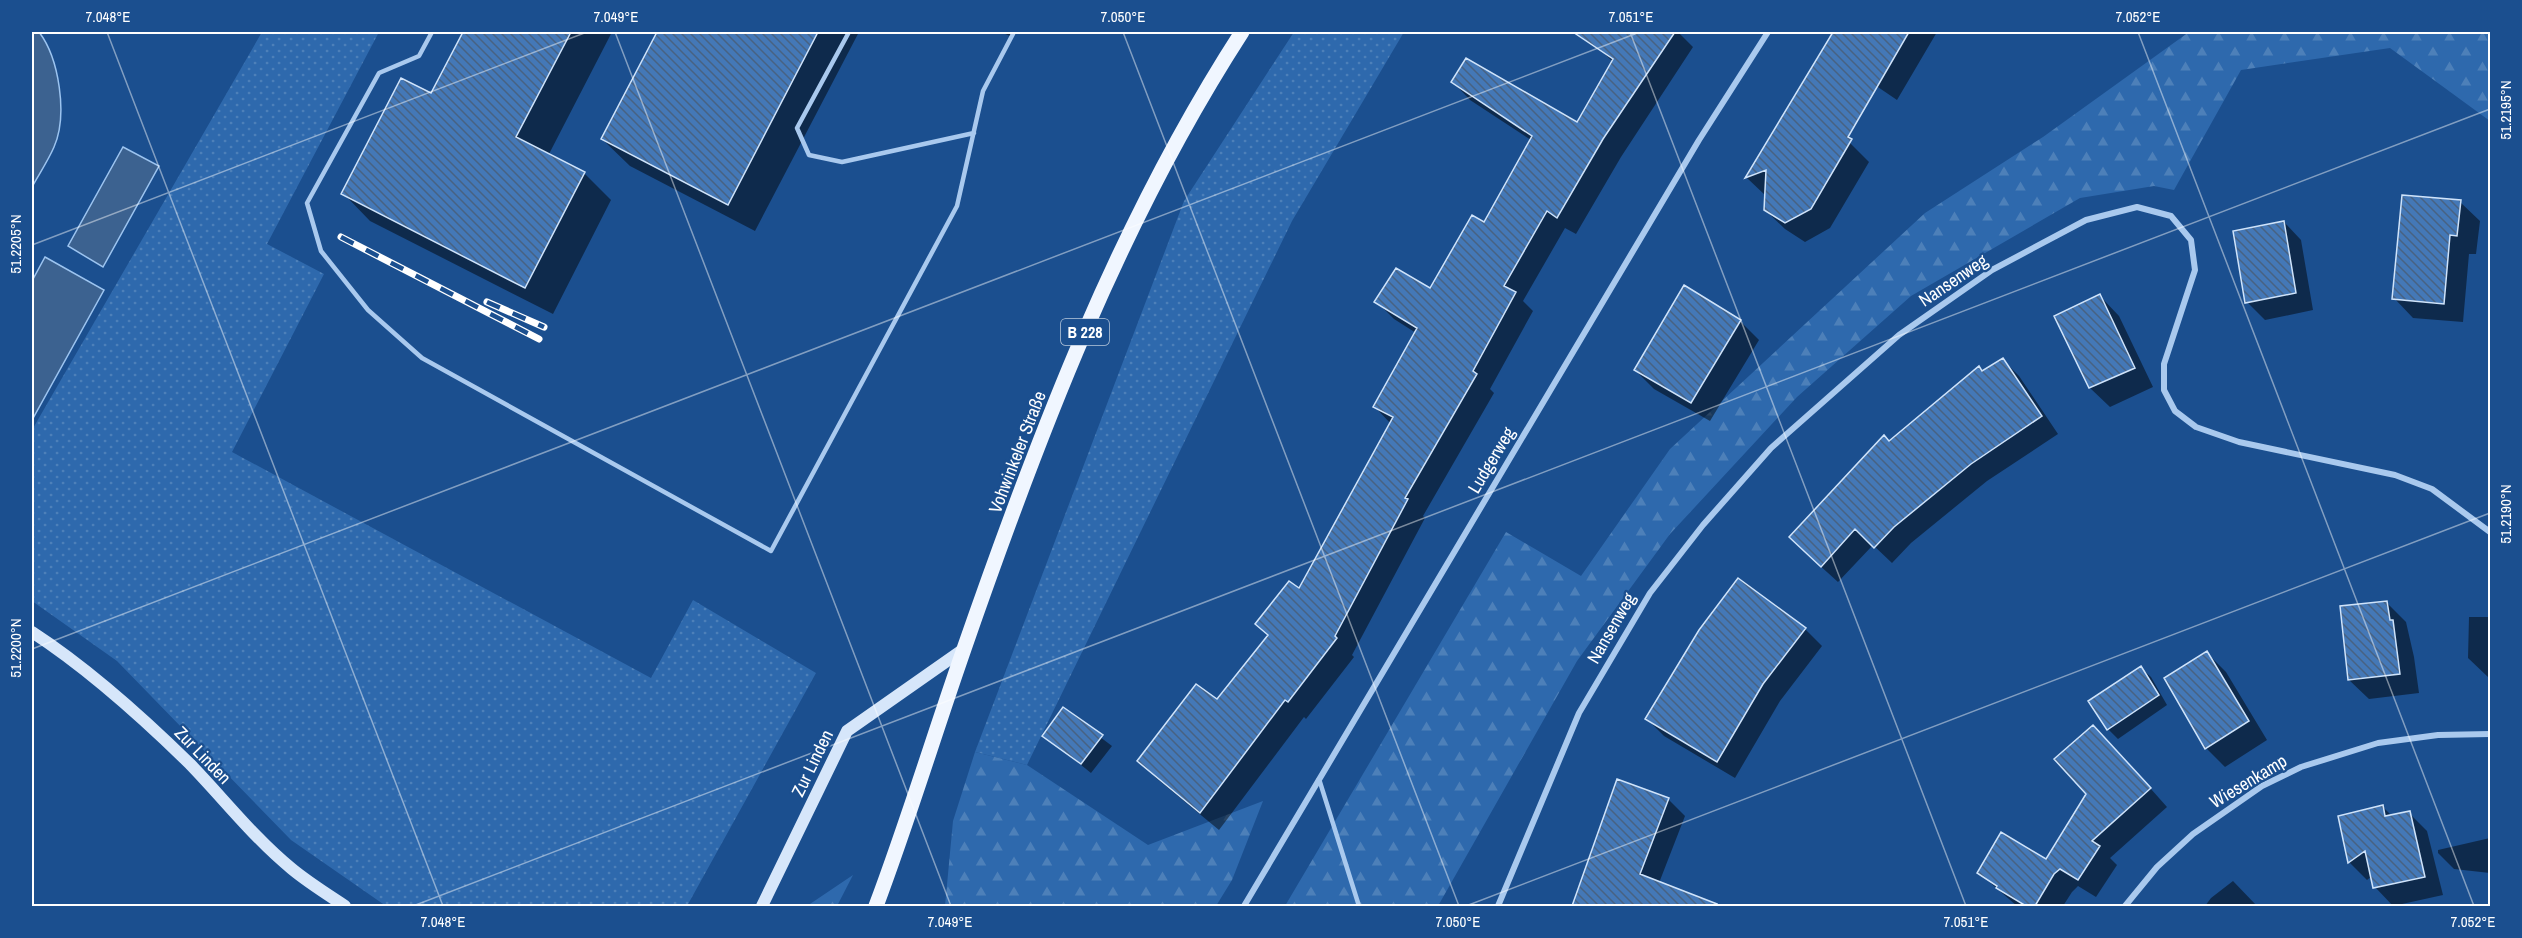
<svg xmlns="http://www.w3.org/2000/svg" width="2522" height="938" viewBox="0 0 2522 938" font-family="'Archivo Narrow',sans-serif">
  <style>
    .grass { fill: url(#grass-dots) }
    .forest { fill: url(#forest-firs) }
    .water { fill: #3c6290; stroke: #9cc4f0; stroke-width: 1.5 }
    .shadow { fill: #0007 }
    .building { fill: url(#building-back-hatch); stroke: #cfe3fa; stroke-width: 1.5 }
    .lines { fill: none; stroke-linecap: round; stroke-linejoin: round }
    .lane { stroke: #a9c9ee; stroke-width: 4.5 }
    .street { stroke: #a9c9ee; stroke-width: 6 }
    .secondary { stroke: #d6e6fa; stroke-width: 12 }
    .primary { stroke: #f0f6ff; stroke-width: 15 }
    .rail-casing { stroke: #fff; stroke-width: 7 }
    .rail { stroke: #1b4f8f; stroke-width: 4.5; stroke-dasharray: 14; stroke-linecap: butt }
    .ticks { fill: none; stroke: #fff; stroke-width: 1.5; stroke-opacity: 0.45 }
    .labels { text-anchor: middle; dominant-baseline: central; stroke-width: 4.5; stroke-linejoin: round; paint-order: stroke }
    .shield { fill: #1b4f8f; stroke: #bbcadd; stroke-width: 1.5 }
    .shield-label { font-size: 16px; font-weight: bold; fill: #fff }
    .street-label { font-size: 18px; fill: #fff; stroke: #1b4f8f }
    .neatline { fill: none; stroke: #fff; stroke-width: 2 }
    .ticks-label { font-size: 15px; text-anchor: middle; fill: #fff }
  </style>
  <defs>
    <pattern id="grass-dots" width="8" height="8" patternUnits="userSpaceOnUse" patternTransform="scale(1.5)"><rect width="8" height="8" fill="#2e69ad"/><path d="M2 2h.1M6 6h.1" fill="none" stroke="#4d80b9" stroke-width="1.8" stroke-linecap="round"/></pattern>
    <pattern id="forest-firs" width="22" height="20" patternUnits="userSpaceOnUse" patternTransform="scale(1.5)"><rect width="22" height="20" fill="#2e69ad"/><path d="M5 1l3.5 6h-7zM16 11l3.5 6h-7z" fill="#4d80b9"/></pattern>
    <pattern id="building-back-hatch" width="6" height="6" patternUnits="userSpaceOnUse" patternTransform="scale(1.5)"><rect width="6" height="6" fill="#4478b7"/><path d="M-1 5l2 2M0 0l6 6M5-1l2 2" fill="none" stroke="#486282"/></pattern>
  </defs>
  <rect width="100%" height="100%" fill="#1b4f8f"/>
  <path class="grass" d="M262,32h117l-112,212 57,30 -92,178 419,226 42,-78 123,73 -129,233h-301l-95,-66 -174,-179 -85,-60v-171z
    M1294,32h110l-112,189 -265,544 -52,-13 209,-551z"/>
  <path class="forest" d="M2189,32h301v89l-100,-73 -149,22 -67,120 -20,-4 -74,12 -169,98 -114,101 -127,137 -93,127 -139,245h-153l221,-374 75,44 89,-127 255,-236 118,-76z
    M975,752l52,13 121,80 115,-44 -31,79 -16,26h-271l8,-85z
    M853,875l-16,31h-30z"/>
  <path class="water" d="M32,32h7c20,26 29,83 15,115 -6,14 -15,27 -22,40z
    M123,147l36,19 -56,101 -35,-21z
    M45,257l59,33 -72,130v-139z"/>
  <path class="shadow" d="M465,32h147l-63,122 35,19 27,27 -58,114 -183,-93 -27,-28 89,-98z
    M659,32h200l-104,199 -125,-65 -28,-27z
    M1001,32h14l-3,5z
    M1610,32h68l15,15 -72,110 -45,77 -11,-6 -42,73 10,10 -43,78 4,4 -71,123 2,2 -73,137 2,2 -48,62 -2,-2 -85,113 -63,-52 -17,-18 78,-59 52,-65 31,-46 91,-166 -16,-17 41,-74 -22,-14 -18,-18 55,-11 54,-66 46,-84 -61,-40 -17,-18 124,42 36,-62 -14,-14z
    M1835,32h102l-40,68 -53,-36 -18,-18z
    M1790,105l60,38 19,19 -39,66 -25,14 -20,-13 -20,-19 1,-14 -19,-18z
    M2460,202l20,19 -4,33h-7l-6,68 -50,-4 -19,-20z
    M2284,222l17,18 12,70 -48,10 -18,-18z
    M2100,296l19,20 34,71 -43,20 -20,-19 -34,-71z
    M1740,321l19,19 -49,81 -56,-32 -19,-19z
    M2003,360l16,16 39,58 -71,47 -76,62 -19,20 -19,-18 -35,37 -31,-28 83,-112z
    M2386,602l20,20 8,35 5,36 -50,6 -20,-19z
    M2469,617h21v60h-2l-20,-19z
    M1805,629l17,17 -42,55 -45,77 -71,-42 -17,-17z
    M2207,653l19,19 41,68 -42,27 -19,-19z
    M2141,668l10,9 16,28 -49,34 -10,-10z
    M1063,709l49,37 -21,27 -47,-38z
    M2111,744l56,63 -57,51 7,7 -21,32 -18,-11 -6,6 -9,14h-46l-38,-33 67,-11 42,-68z
    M1668,799l17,17 -26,67 24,9 14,14h-122l2,-9z
    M2383,807l9,9 17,-3 18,18 16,64 -50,11 -18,-19 -3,-11 -5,4 -18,-18z
    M2490,838v35l-36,-4 -16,-16v-3z
    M2233,881l24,25h-52l6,-8z"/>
  <path class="building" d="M463,32h108l-55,105 69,35 -60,116 -184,-94 60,-116 30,15z
    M657,32h161l-90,173 -127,-66z
    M1573,32h102l-72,107 -46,79 -10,-7 -43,75 12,6 -43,79 4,3 -72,124 3,1 -73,137 2,2 -49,64 -3,-2 -85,113 -63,-52 59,-77 21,15 51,-64 -13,-11 34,-43 10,7 94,-171 -20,-10 44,-79 -43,-26 22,-34 34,20 42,-73 12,7 48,-86 -81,-54 15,-24 111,64 36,-63z
    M1833,32h76l-61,105 4,2 -41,70 -26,14 -21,-13 2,-40 -21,8z
    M2402,195l59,5 -4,36 -7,-1 -6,69 -52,-5z
    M2284,221l12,72 -51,10 -12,-72z
    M1684,285l57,35 -50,83 -57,-33z
    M2100,294l35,74 -46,20 -35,-72z
    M2003,358l39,58 -71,48 -77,63 -20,21 -19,-19 -34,38 -32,-30 95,-102 5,6 90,-75 3,5z
    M1738,578l68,50 -43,56 -46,78 -72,-43 54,-89z
    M2387,601l3,19h3l7,54 -52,6 -8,-74z
    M2207,651l42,70 -44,28 -41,-71z
    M2141,666l18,29 -52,35 -19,-29z
    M1063,707l40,28 -22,29 -39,-28z
    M2093,725l58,63 -59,53 8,5 -22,34 -18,-11 -6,5 -19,32h-9l-30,-18 1,-2 -20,-13 24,-41 45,27 40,-65 -32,-35z
    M1617,779l52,19 -29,76 77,30 -1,2h-144z
    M2383,805l2,11 25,-5 15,66 -52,11 -8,-37 -17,12 -10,-47z"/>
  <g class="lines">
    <path class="lane" d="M432,32l-13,24 -40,17 -72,130 14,48 47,59 54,48 349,193 186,-345 26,-115 31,-59
      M849,32l-52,96 12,27 33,7 132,-29
      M1319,779l40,127"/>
    <path class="street" d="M1244,906l455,-766 69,-108
      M1498,906l81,-193 71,-120 53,-68 68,-77 128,-113 93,-65 94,-50 51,-13 34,9 20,24 4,30 -31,94v26l11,21 21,16 43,15 156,33 37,14 58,43
      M2125,906l32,-39 36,-33 69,-48 39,-19 77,-24 60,-8 52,-1"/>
    <path class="secondary" d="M32,632c57,37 109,84 158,132 34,35 64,74 102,105 17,14 35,25 53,37
      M762,906l85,-175 117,-82"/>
    <path class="primary" d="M876,906c32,-85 58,-171 88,-257 74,-213 155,-427 278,-617"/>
    <g class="rail-casing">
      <path id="rail" d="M341,237l198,102
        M487,302l57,25"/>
    </g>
    <use href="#rail" class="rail"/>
  </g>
  <path class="ticks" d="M107,32l336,874M615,32l336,874M1123,32l336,874M1630,32l336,874M2138,32l336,874M32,245l555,-213M32,649l1608,-617M413,906l2077,-797M1466,906l1024,-393"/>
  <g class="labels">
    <rect class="shield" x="1061" y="319" width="48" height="26" rx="4.5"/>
    <g class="shield-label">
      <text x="1085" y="332">B 228</text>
    </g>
    <g class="street-label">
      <text transform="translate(1953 280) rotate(-34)">Nansenweg</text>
      <text transform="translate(1017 452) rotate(-69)">Vohwinkeler Straße</text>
      <text transform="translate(1491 460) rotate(-59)">Ludgerweg</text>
      <text transform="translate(1611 628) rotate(-60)">Nansenweg</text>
      <text transform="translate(203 755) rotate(46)">Zur Linden</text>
      <text transform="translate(812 763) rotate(-64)">Zur Linden</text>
      <text transform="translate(2248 781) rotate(-31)">Wiesenkamp</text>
    </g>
  </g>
  <rect width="2522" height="938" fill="none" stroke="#1b4f8f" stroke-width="66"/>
  <rect x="33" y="33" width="2456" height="872" class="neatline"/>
  <g class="ticks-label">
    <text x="108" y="22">7.048°E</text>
    <text x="616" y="22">7.049°E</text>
    <text x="1123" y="22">7.050°E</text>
    <text x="1631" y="22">7.051°E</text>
    <text x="2138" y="22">7.052°E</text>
    <text transform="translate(2506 110) rotate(-90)" y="5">51.2195°N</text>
    <text transform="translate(16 244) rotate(-90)" y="5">51.2205°N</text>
    <text transform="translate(2506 514) rotate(-90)" y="5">51.2190°N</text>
    <text transform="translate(16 648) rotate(-90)" y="5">51.2200°N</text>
    <text x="443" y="927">7.048°E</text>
    <text x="950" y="927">7.049°E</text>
    <text x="1458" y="927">7.050°E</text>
    <text x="1966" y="927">7.051°E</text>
    <text x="2473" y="927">7.052°E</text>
  </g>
</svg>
